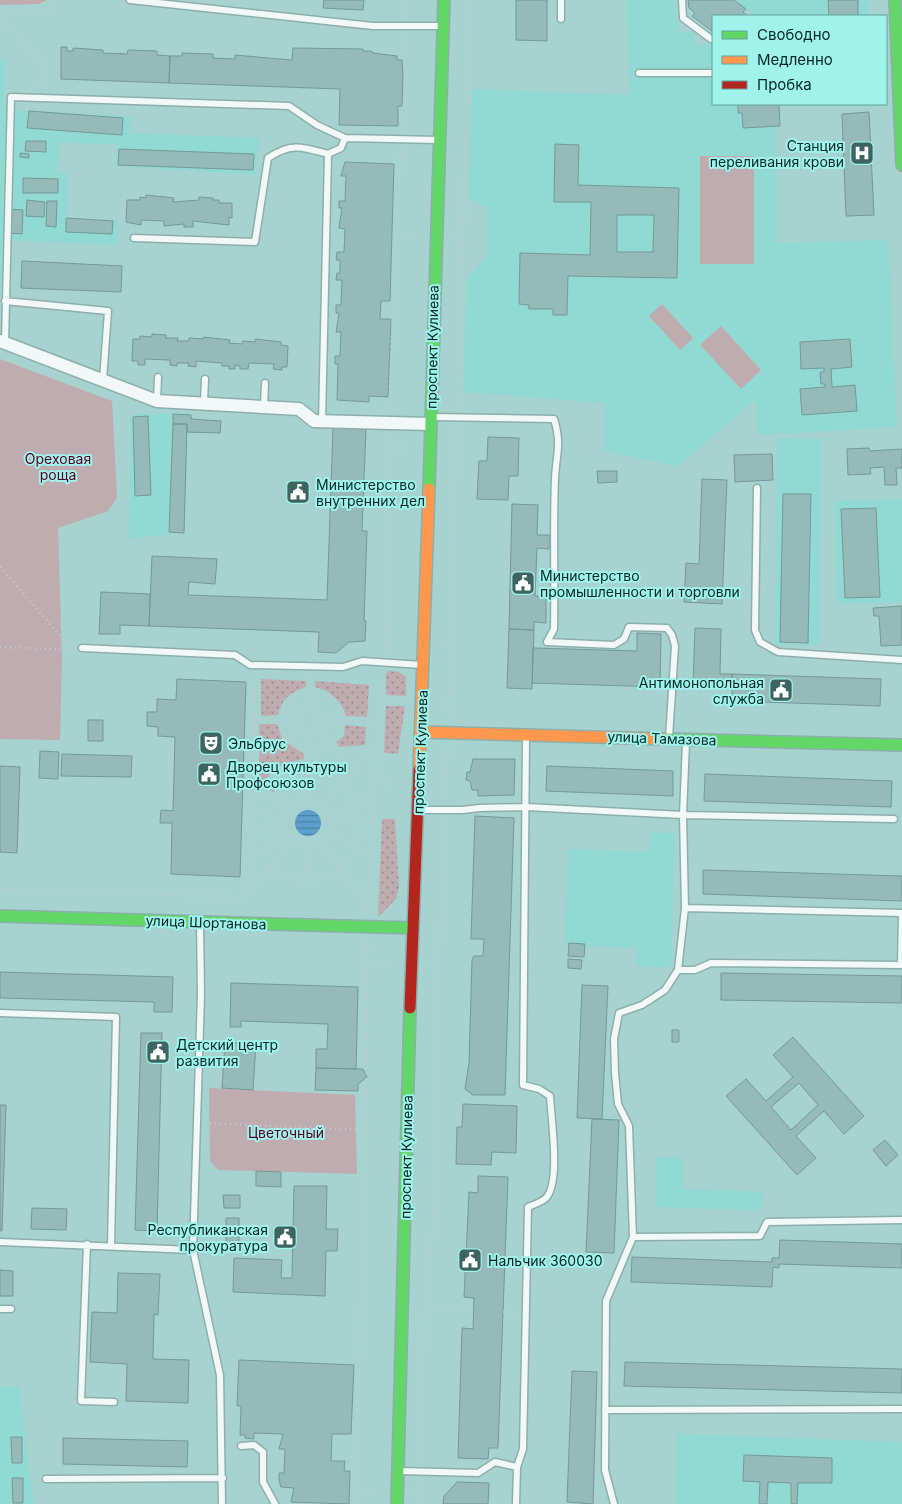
<svg xmlns="http://www.w3.org/2000/svg" width="902" height="1504" viewBox="0 0 902 1504" font-family="Inter,sans-serif">
  <style>
    .built { fill: #91d9d3 }
    .grass { fill: url(#grass-dots) }
    .green { fill: #bfacb0 }
    .water { fill: url(#water-rules) }
    .building { fill: #96bab7; stroke: #749996; fill-rule: evenodd }
    .lines { fill: none; stroke-linecap: round; stroke-linejoin: round }
    .lane-casing { stroke: #8cafac; stroke-width: 9 }
    .street-casing { stroke: #8cafac; stroke-width: 15 }
    .fast-casing { stroke: #8cafac; stroke-width: 14 }
    .slow-casing { stroke: #8cafac; stroke-width: 14 }
    .jam-casing { stroke: #8cafac; stroke-width: 14 }
    .path { stroke: #bfcecc; stroke-width: 2.5; stroke-dasharray: 1 4; stroke-linecap: butt }
    .lane { stroke: #f2f8f8; stroke-width: 6 }
    .street { stroke: #f2f8f8; stroke-width: 12 }
    .fast { stroke: #63d668; stroke-width: 11 }
    .slow { stroke: #ff974d; stroke-width: 11 }
    .jam { stroke: #b3261e; stroke-width: 11 }
    .labels { text-anchor: middle; dominant-baseline: central; stroke-width: 4; stroke-linejoin: round; paint-order: stroke }
    .poi-label { font-size: 14px; fill: #032825; stroke: #a0f3eb; text-anchor: start }
    .street-label { font-size: 14px; fill: #032825; stroke: #a0f3eb }
    .park-label { font-size: 14px; fill: #5c0021; stroke: #a0f3eb }
  </style>
  <defs>
    <pattern id="grass-dots" width="8" height="8" patternUnits="userSpaceOnUse" patternTransform="scale(1.25)"><rect width="8" height="8" fill="#bfacb0"/><path d="M2 2h.1M6 6h.1" fill="none" stroke="#998c8f" stroke-width="1.8" stroke-linecap="round"/></pattern>
    <pattern id="water-rules" width="6" height="5" patternUnits="userSpaceOnUse" patternTransform="scale(1.25)"><rect width="6" height="5" fill="#5d9ecc"/><path d="M0 2.5h6" fill="none" stroke="#4b81a5"/></pattern>
  </defs>
  <rect width="100%" height="100%" fill="#a6d2cf"/>
  <path class="built" d="M626,0h48l5,32h13l2,12h19v60h63l1,139 111,-3 9,187 -139,8 -3,-35 -77,66 -74,-15 1,-48 -142,-11 4,-112 20,-25v-47l-18,-10 3,-109 158,6z
    M736,0h133v16h-112z
    M0,59l6,1 -2,50 126,6v17l129,5 -3,37 -140,-9 1,-21 -58,-3 -2,31h11l-2,45 52,3 -1,24 -113,-5 -4,65z
    M189,413l-5,119 -55,7 2,-125z
    M777,438l44,1 -2,206 -44,-1z
    M902,499v103l-65,2 -3,-103z
    M650,832l25,1 -4,134 -34,-1v-18l-72,-3 3,-96 81,3z
    M656,1157l27,1 -1,31 80,3 -1,18 -106,-3z
    M19,1386l15,118h-34v-117z
    M677,1434l225,8v62h-227z"/>
  <path class="grass" d="M390,671l9,1 7,5v19l-20,-1v-23z
    M261,679h1l44,2v6c-16,5 -24,12 -28,28l-17,1z
    M315,681l54,4 -2,32 -21,-1c-5,-15 -14,-25 -31,-29z
    M386,706h19l-7,48 -14,-1z
    M259,724h18l5,15 22,15v5l-21,5 -17,14 10,11 -3,3 -14,-12z
    M345,725l21,2 -1,18 -26,2 -3,-5 8,-6z
    M382,819h13l4,68 -3,12 -18,18z"/>
  <path class="green" d="M0,0h47l-8,4 -39,1z
    M700,156h54v108h-54z
    M662,304l31,34 -13,12 -31,-34z
    M721,326l40,44 -20,19 -41,-44z
    M0,359l112,42 5,97 -9,13 -50,17 4,131 -2,81 -60,-1z
    M209,1088l146,7 2,79 -139,-4 -8,-9z"/>
  <path class="water" d="M295 823a13 13 0 1 1 26 0a13 13 0 1 1-26 0Z"/>
  <path class="building" d="M324,0h40l-1,10 -40,-2z
    M516,0h31v41l-31,-1z
    M688,0h46l12,9 -3,3 5,4h-35v16l-21,-16 3,-3 -6,-5z
    M828,0h30v16h-29z
    M61,47h6v4h6v-3l30,2v3l24,1 1,-4 29,1v4l13,1 -1,27 -108,-4z
    M293,48l70,1v2h9v2l25,3v4h5l1,15 -1,31h-4v20l-59,-1 1,-36 -171,-6 1,-27h12v-3l31,1v4l22,1v-4l57,5z
    M738,104h41l1,22 -37,2 -1,-15h-4z
    M29,111l94,7 -1,17 -95,-7z
    M869,112l5,103 -28,1 -4,-102z
    M26,141h20v11l-21,-1z
    M555,144l24,1 -1,40 101,3 -2,90 -109,-2 -1,39h-14v-6h-24v-4l-10,-1 1,-51 70,2 1,-53h-37zM617,215h37l-1,37h-36z
    M119,149l135,5 -1,16 -135,-5z
    M20,153l9,1v4l-9,-1z
    M345,162l49,2 -4,137h-9l-1,18h11l-3,78 -19,-1v6l-32,-2 1,-36h-3v-8h5l1,-24h-5l3,-19h-3v-8h5l1,-25h-6l1,-7h3v-13h-4l1,-8h7l1,-23 -6,-1 3,-20h-3v-7h6l1,-25h-5z
    M23,178l35,1v14h-35z
    M146,195l28,3 -1,4 26,-2v-3l14,1v2h6v3h13v15l-3,-1v8l-36,-4v6h-9v-3l-20,2v-5l-23,-1v5l-15,-3 1,-22h13v-3l6,1z
    M27,200l18,2 -1,15 -18,-1z
    M47,201h10l-1,26 -10,-1z
    M10,209l13,1 -1,24 -13,-1z
    M66,218l47,3 -1,13 -46,-2z
    M22,261l100,5 -1,26 -100,-4z
    M152,334l14,1v3h12l-1,3h12v-3l14,1 1,-2 26,3 -1,3 13,1 1,-3 12,1v-3l26,3v3l7,1 -1,21h-5v3l-9,-1 1,-5 -25,-1 -1,6h-8v-3l-5,-1v4h-6v-3h-7v-3l-26,-2v6l-8,-1 1,-3h-12v3l-7,-1v-5l-25,-1v6h-7v-4h-6l1,-22h7v-3l12,1z
    M850,339l2,28 -21,2 1,18 23,-2 2,26 -55,4 -2,-26 25,-2v-3h-4l-1,-12h4v-4l-23,1 -1,-27z
    M173,414l18,1v4l30,2 -1,12 -33,-1v-8h-14z
    M148,416l3,79 -16,1 -2,-79z
    M173,424h14l-3,109 -15,-1z
    M333,428l33,1 -4,102h5l-3,90h2l-1,20 -16,1 -13,11 -18,-1 1,-20 -170,-6 3,-70 65,3 -2,25 -26,-2 -1,13 139,5z
    M488,437l31,1 -1,38h-9l-1,24 -31,-1 2,-38h8z
    M869,448l1,3 32,-2v19h-6l1,17h-12l-1,-18 -14,1 1,6 -23,1 -1,-26z
    M772,454l1,26 -38,2 -1,-27z
    M597,471h20v11l-19,1z
    M702,479l25,1 -5,124 -38,-2 2,-39 13,1z
    M783,494h28l-3,149 -28,-1z
    M512,504l26,1 -1,30h13l-1,14 -12,-1 -2,48 11,1v26l-12,-1v8l-25,-1z
    M876,508l4,89 -35,1 -4,-89z
    M101,592l49,2 -1,32 -29,-1v9h-21z
    M902,606v39l-21,1 -2,-30h-5l-1,-8z
    M695,628l26,1 -1,45h12v12l-39,-2z
    M509,629l25,1 -2,59 -25,-1z
    M637,633l24,1 -1,53 -128,-4 1,-35 104,3z
    M732,674l149,5 -1,27 -148,-5z
    M177,679l69,3 -6,195 -69,-3 1,-51h-12l1,-13 12,1 2,-74 -17,-1v-9l-11,-1v-14h10v-13l19,1z
    M88,720h15v21h-15z
    M40,751l19,1 -1,27 -19,-1z
    M62,754l70,2 -1,21 -70,-1z
    M473,759h42l-1,36 -36,1v-6h-6l-2,-9 -4,-1 1,-8h3z
    M0,766l20,1 -3,86 -17,-1z
    M547,766l126,5v25l-127,-5z
    M705,774l187,7 -1,26 -187,-6z
    M475,816l39,2 -9,277h-32l-8,-6 4,-26 3,-103 2,-4h9l1,-17h-13z
    M703,870l199,6v25l-199,-7z
    M569,943l16,1 -1,13 -16,-1z
    M568,959l14,1 -1,9 -13,-1z
    M0,972l173,5 -1,35h-18v-10l-154,-4z
    M721,973l181,3v27l-181,-3z
    M231,983l127,4 -2,82 -40,-1v-19h11l1,-25 -87,-3v6h-11z
    M582,985l26,1 -6,133 -25,-1z
    M672,1030h7v12h-7z
    M141,1033h21l-5,198 -22,-1z
    M793,1037l71,79 -20,18 -20,-23 -28,25 20,22 -19,17 -71,-79 20,-17 20,22 27,-24 -20,-22zM799,1083l19,22 -27,25 -20,-23z
    M225,1042l31,2 -3,46 -31,-2z
    M316,1068l47,1 4,8 -9,7v7l-43,-1z
    M463,1104l54,2 -1,47 -24,-1 -1,13 -35,-1 1,-37h5z
    M0,1105h6l-4,126h-2z
    M592,1119l27,1 -5,133 -28,-1z
    M885,1140l13,15 -12,11 -13,-16z
    M256,1171l25,1v15l-25,-1z
    M478,1176l30,1 -10,271h-9l-1,11 -30,-1 4,-130 11,1 1,-31 -10,-1 5,-105 9,1z
    M294,1186h33l-1,43h12l-1,22h-11l-1,45 -92,-4 1,-34 48,2 -1,18h11z
    M223,1195h17v13h-16z
    M32,1208l35,1 -1,21 -35,-1z
    M226,1218h13v30h-13z
    M780,1240l122,4v24l-123,-4v4l-6,-1 -1,20 -141,-5 1,-25 140,5v-4h7z
    M0,1270l13,1v25h-13z
    M118,1273l42,1 -2,41 -4,-1 -1,45 36,1 -1,43 -62,-2 1,-37 -37,-2 2,-50 25,1z
    M239,1360l115,5 -3,69h-19l-1,27h14l-1,10h6l-1,33 -58,-2 3,-14 -13,-1 -2,-7v-7h5l1,-24h-6l4,-15 -29,-1v6l-9,-1v-3h-5l1,-29h-4z
    M625,1362l277,7v24l-278,-7z
    M572,1371l25,1 -4,132 -26,-2z
    M11,1437h11v26h-10z
    M63,1438l125,3 -1,26 -124,-3z
    M744,1455l88,3v25h-34l-1,21h-6v-21l-23,-1 -1,22h-8l1,-22 -17,-1z
    M12,1478h11v25h-10z
    M457,1482l32,1 -1,21h-45l1,-8z"/>
  <g class="lines">
    <g class="lane-casing">
      <path id="lane" d="M130,0l243,26h67
        M682,0l1,18 28,21
        M561,19v-19
        M639,73h74
        M328,154l13,-6 4,-10
        M134,238l121,4 13,-84c23,-16 35,-11 60,-4l-6,268
        M5,301l103,10 -5,69
        M5,342l6,-245 278,9 28,19 28,13 93,2
        M157,401l1,-24
        M204,402l1,-23
        M264,406l1,-23
        M432,417l122,2c8,26 2,35 1,60 -2,50 0,100 -1,150l-7,13 67,3 10,-6 5,-12 38,1 5,7 3,11 -6,91
        M757,488l-2,142 5,12 18,10 124,8
        M82,648l153,7 15,10 93,2 19,-6 60,4
        M686,742l-3,73 2,93 -7,62 -13,20 -23,15 -23,8 -5,26 1,34 3,31 11,22 4,111 127,-1 7,-14 135,-2
        M418,810h45l16,-2 47,-1 157,8 211,4
        M685,908l217,5
        M200,923l1,71 -8,256 27,125 2,129
        M901,965l1,-52
        M678,970h17l16,-7 191,2
        M0,1013l116,4 -5,228
        M0,1242l193,8
        M87,1244l-6,157 33,1
        M0,1309h11
        M605,1410l297,-1
        M241,1446l13,-1 9,7v30l12,22
        M517,1467l6,-18 5,-242c5,-2 14,-5 18,-9 15,-16 5,-80 4,-102l-11,-7 -16,-4 3,-348
        M400,1471l78,2 17,-11 22,5 -1,37
        M46,1479l177,-1
        M614,1504l-9,-34 1,-169 27,-64"/>
    </g>
    <g class="street-casing">
      <path id="street" d="M0,341l157,60 142,8 15,12 116,3"/>
    </g>
    <g class="fast-casing">
      <path id="fast" d="M895,0l7,165
        M429,489l15,-489
        M665,739l237,6
        M0,916l413,12
        M397,1504l13,-496"/>
    </g>
    <g class="slow-casing">
      <path id="slow" d="M421,732l244,7
        M419,770l10,-281"/>
    </g>
    <g class="jam-casing">
      <path id="jam" d="M410,1008l9,-238"/>
    </g>
    <path class="path" d="M0,12l46,2 12,-14
      M0,16l42,47 -2,26
      M405,18l1,-18
      M403,130l3,-29 -2,-65
      M401,148l-5,86 23,2
      M453,238l11,1
      M457,408l14,-408
      M389,412l7,-178
      M388,447l19,1
      M448,451h7
      M0,567l72,82
      M446,643l7,1
      M0,647l73,3
      M386,651l2,-216
      M386,672l-6,28 22,3
      M311,676l1,34
      M281 721a31 31 0 1 1 62 0a31 31 0 1 1-62 0Z
      M289,700l12,13
      M442,704h6l5,-60 3,-218
      M448,704l1,12
      M299 721a11 11 0 1 1 22 0a11 11 0 1 1-22 0Z
      M255,720h44
      M321,720l57,2
      M318,730l34,40
      M288,740l13,-12
      M253,782l35,29
      M374,783l20,1
      M285 822a22 22 0 1 1 44 0a22 22 0 1 1-44 0Z
      M307,800l4,-68
      M445,800l3,-53
      M322,805l54,-61
      M251,813l34,5
      M328,815l45,-18
      M329,822l43,1
      M328,830l42,25
      M250,834l35,-6
      M319,841l47,63
      M249,860l39,-26
      M271,867c17,13 37,18 57,8 65,-32 25,-132 -54,-98l18,29
      M305,880l2,-35
      M0,889l241,8 30,-30 22,-27
      M248,889l8,-210
      M367,910l13,-210
      M367,941v23l26,2
      M429,967l9,1 8,-147
      M205,1123l161,7
      M426,1310l47,1
      M503,1312l13,1
      M422,1464c0,-81 0,-164 12,-243l4,-253
      M413,1490h9v-11
      M356,1493l17,1 3,-5
      M355,1504l11,-374 1,-166
      M422,1504v-14"/>
    <use href="#lane" class="lane"/>
    <use href="#street" class="street"/>
    <use href="#fast" class="fast"/>
    <use href="#slow" class="slow"/>
    <use href="#jam" class="jam"/>
  </g>
  <defs>
    <g id="hospital-square" transform="scale(1.25)"><rect x="-9" y="-9" width="18" height="18" rx="4" fill="#3c6460" stroke="#a0f3eb"/><path d="M-5-5h3v3.5h4V-5h3V5h-3V1.5h-4V5h-3Z" fill="#fff"/></g>
    <g id="civic-square" transform="scale(1.25)"><rect x="-9" y="-9" width="18" height="18" rx="4" fill="#3c6460" stroke="#a0f3eb"/><path d="M-.6-6.5H3V-4.5H.6V-3L4-1V1h2V6H-6V1h2V-1L-.6-3ZM-1.2 2.5V6h2.4V2.5Z" fill="#fff"/></g>
    <g id="theatre-square" transform="scale(1.25)"><rect x="-9" y="-9" width="18" height="18" rx="4" fill="#3c6460" stroke="#a0f3eb"/><path d="M-5-5.5Q0-4 5-5.5V0Q5 5 0 6Q-5 5-5 0ZM-3.3-2.5H-1v1.5H-3.3ZM1-2.5H3.3v1.5H1ZM-2.8 1Q0 5.5 2.8 1Z" fill="#fff"/></g>
  </defs>
  <g fill-rule="evenodd">
    <use href="#hospital-square" x="862" y="153"/>
    <use href="#civic-square" x="298" y="492"/>
    <use href="#civic-square" x="523" y="583"/>
    <use href="#civic-square" x="781" y="690"/>
    <use href="#theatre-square" x="211" y="743"/>
    <use href="#civic-square" x="209" y="774"/>
    <use href="#civic-square" x="158" y="1052"/>
    <use href="#civic-square" x="285" y="1237"/>
    <use href="#civic-square" x="470" y="1260"/>
  </g>
  <g class="labels">
    <g class="poi-label">
      <text x="844" y="145" text-anchor="end">Станция<tspan x="844" dy="16">переливания крови</tspan></text>
      <text x="316" y="484">Министерство<tspan x="316" dy="16">внутренних дел</tspan></text>
      <text x="540" y="575">Министерство<tspan x="540" dy="16">промышленности и торговли</tspan></text>
      <text x="764" y="682" text-anchor="end">Антимонопольная<tspan x="764" dy="16">служба</tspan></text>
      <text x="228" y="743">Эльбрус</text>
      <text x="226" y="766">Дворец культуры<tspan x="226" dy="16">Профсоюзов</tspan></text>
      <text x="176" y="1044">Детский центр<tspan x="176" dy="16">развития</tspan></text>
      <text x="268" y="1229" text-anchor="end">Республиканская<tspan x="268" dy="16">прокуратура</tspan></text>
      <text x="488" y="1260">Нальчик 360030</text>
    </g>
    <g class="street-label">
      <text transform="translate(432 347) rotate(-89)">проспект Кулиева</text>
      <text transform="translate(662 738) rotate(2)">улица Тамазова</text>
      <text transform="translate(420 752) rotate(-88)">проспект Кулиева</text>
      <text transform="translate(206 922) rotate(2)">улица Шортанова</text>
      <text transform="translate(406 1157) rotate(-89)">проспект Кулиева</text>
    </g>
    <g class="park-label">
      <text x="58" y="458">Ореховая<tspan x="58" dy="16">роща</tspan></text>
      <text x="286" y="1132">Цветочный</text>
    </g>
  </g>
  <rect x="712" y="15" width="175" height="90" fill="#a0f3eb" stroke="#61a29c"/>
  <rect x="722" y="31" width="25" height="8" fill="#63d668" stroke="#61a29c"/>
  <text x="757" y="40" font-size="15" fill="#032825">Свободно</text>
  <rect x="722" y="56" width="25" height="8" fill="#ff974d" stroke="#61a29c"/>
  <text x="757" y="65" font-size="15" fill="#032825">Медленно</text>
  <rect x="722" y="81" width="25" height="8" fill="#b3261e" stroke="#61a29c"/>
  <text x="757" y="90" font-size="15" fill="#032825">Пробка</text>
</svg>
